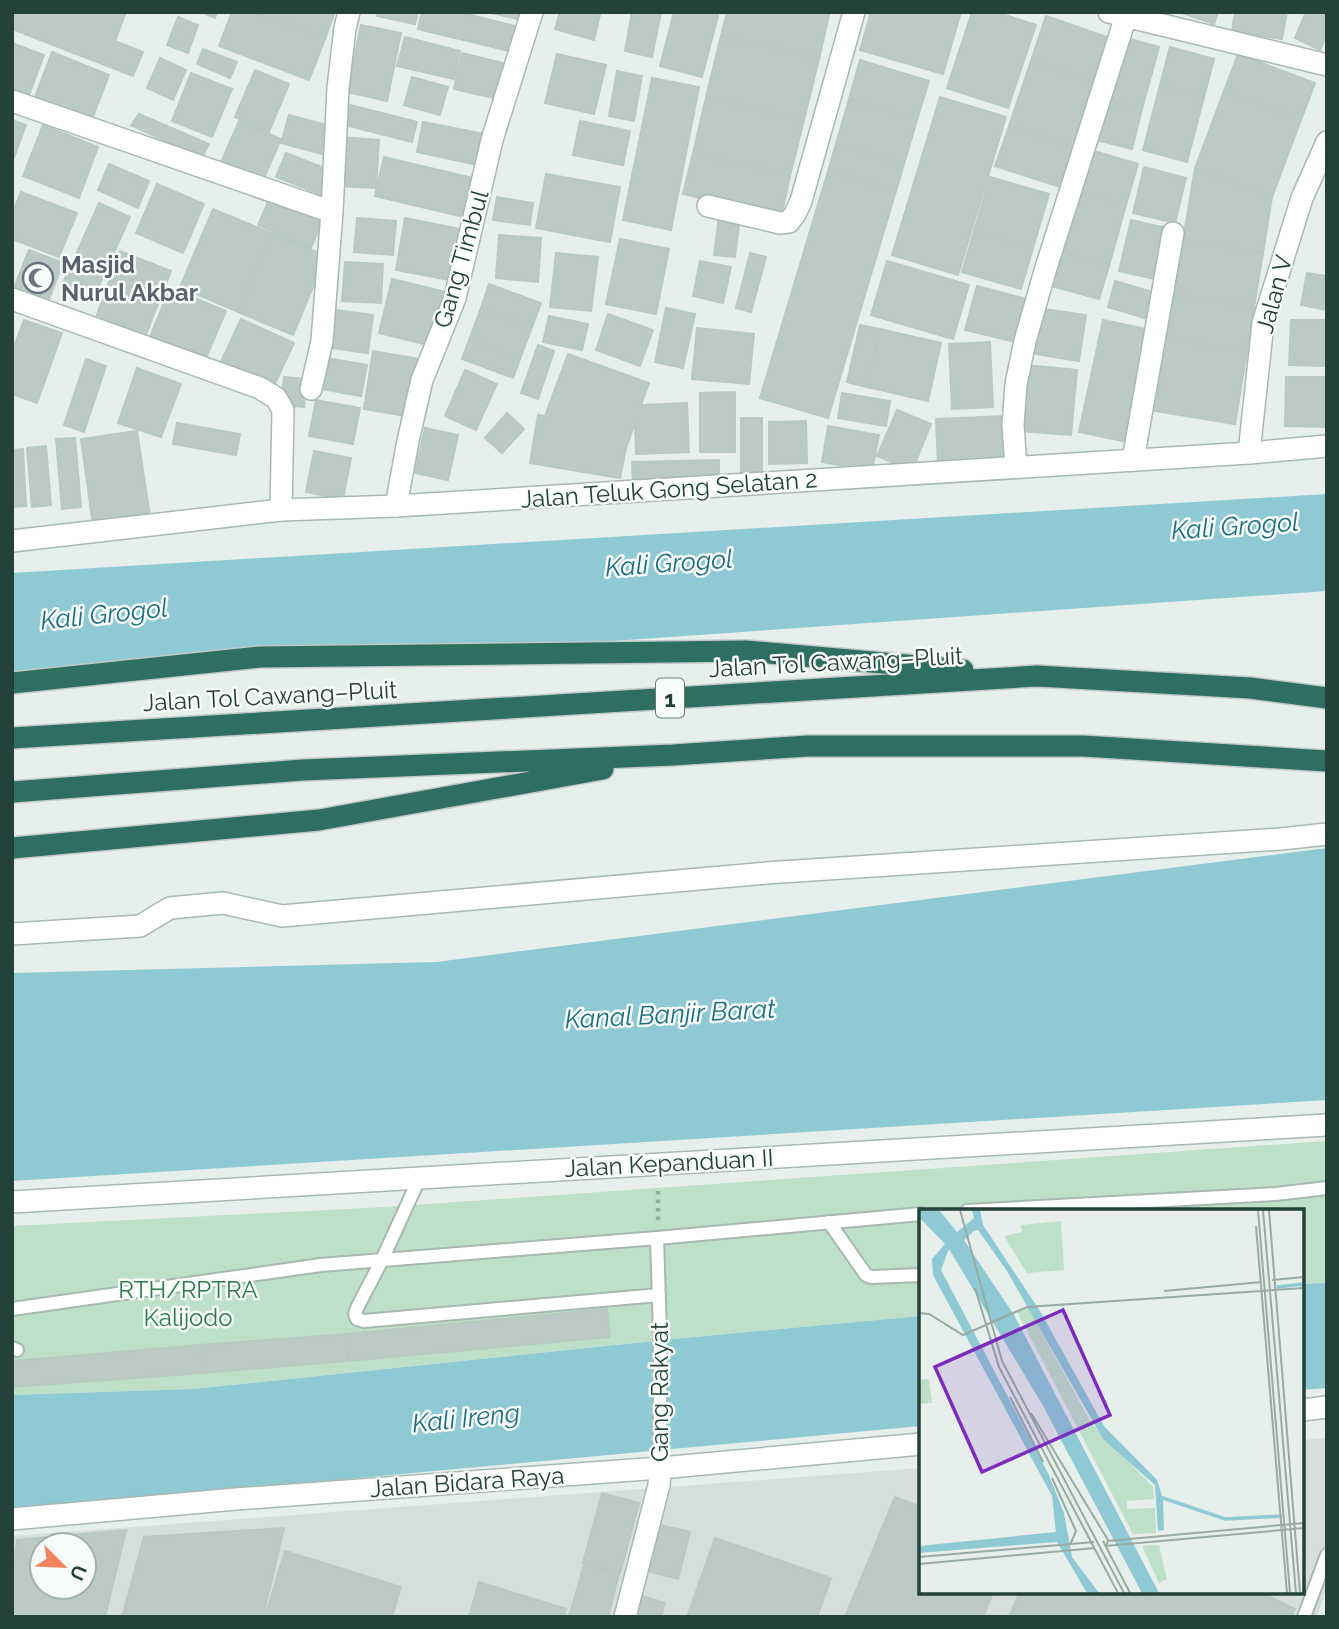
<svg xmlns="http://www.w3.org/2000/svg" width="1339" height="1629" viewBox="0 0 1339 1629" font-family="Raleway,sans-serif">
  <style>
    .built { fill: #d4dfda; fill-rule: evenodd }
    .green { fill: #bfe0c8 }
    .water { fill: #8ec9d4 }
    .building { fill: #bbcac4; stroke: #b8c9c2; stroke-width: 2; fill-rule: evenodd }
    .lines { fill: none; stroke-linecap: round; stroke-linejoin: round }
    .service-casing { stroke: #a8b8b2; stroke-width: 16 }
    .minor-casing { stroke: #a8b8b2; stroke-width: 24 }
    .tertiary-casing { stroke: #a8b8b2; stroke-width: 24 }
    .motorway-casing { stroke: #c2cac8; stroke-width: 24 }
    .path { stroke: #86b3a5; stroke-width: 4.5; stroke-dasharray: 3.5 5; stroke-linecap: butt }
    .service { stroke: #fff; stroke-width: 12 }
    .minor { stroke: #fff; stroke-width: 21 }
    .tertiary { stroke: #fff; stroke-width: 21 }
    .motorway { stroke: #2f6f62; stroke-width: 21 }
    .labels { text-anchor: middle; dominant-baseline: central; stroke-width: 5; stroke-linejoin: round; paint-order: stroke }
    .shield { fill: #f7fbf9; stroke: #637a73; stroke-width: 2 }
    .shield-label { font-size: 23px; font-weight: bold; fill: #24423a }
    .street-label { font-size: 24px; fill: #24423a; stroke: #f7fbf9 }
    .worship-label { font-size: 24px; font-weight: bold; fill: #5b616d; stroke: #f7fbf9; text-anchor: start }
    .park-label { font-size: 24px; fill: #2d7a4b; stroke: #f7fbf9 }
    .water-label { font-size: 26px; font-style: italic; fill: #1c6f80; stroke: #f7fbf9 }
    .inset-river { fill: none; stroke: #8ec9d4; stroke-width: 3.5 }
    .inset-road { fill: none; stroke: #98aaa4; stroke-width: 2 }
    .view { fill: #7b2cbf; fill-opacity: 0.15; stroke: #7b2cbf; stroke-width: 3.5 }
    .inset-edge { fill: none; stroke: #24423a; stroke-width: 3.5 }
  </style>
  <rect width="100%" height="100%" fill="#e6efeb"/>
  <path class="built" d="M1327,1438v148l-10,31h-1305v-81l909,-68v124h381v-152zM42,1545h42v42h-42z"/>
  <path class="green" d="M1327,1141v142l-25,1v-73h-381v105l-248,23 -480,50 -181,6v-169l373,-19z"/>
  <path class="water" d="M1327,494v97l-1315,92v-110z
    M1327,848v252l-1315,81v-208l424,-11z
    M1327,1283v105l-25,2v-106z
    M921,1316v110l-909,84v-115l181,-6 480,-50z"/>
  <path class="building" d="M12,12h114l-11,29 28,11 -10,24 -121,-47z
    M201,12h16l-2,6z
    M232,12h22l71,27 -16,41 -90,-34z
    M254,12h81l-10,27z
    M378,12h40l-3,12 -38,-8z
    M422,12h37l64,16 -6,25 -99,-24z
    M487,12h42l-2,9z
    M560,12h30l10,3 -6,25 -39,-11z
    M632,12h29l-9,45 -27,-6z
    M674,12h45l-17,65 -42,-11z
    M727,12h88l14,3 -10,44 -98,-23z
    M871,12h90l-18,62 -83,-24z
    M972,12h24l40,13 -28,83 -61,-20z
    M1179,12h39l-4,12z
    M1235,12h52l-5,27 -50,-8z
    M1306,12h21v22l-7,16 -25,-12z
    M1046,16l67,23 -15,45 -67,-23z
    M178,17l20,8 -10,28 -21,-8z
    M361,25l40,8 -14,68 -40,-9z
    M721,36l98,23 -15,61 -98,-23z
    M405,37l55,14 -6,28 -57,-13z
    M1123,37l36,10 -17,62 -35,-9z
    M12,43l32,12 -15,40 -17,-7z
    M1170,47l44,12 -10,38 -44,-12z
    M203,49l34,13 -7,16 -33,-14z
    M52,52l57,23 -17,44 -57,-22z
    M462,53l49,12 -9,35 -48,-11z
    M557,54l49,11 -12,49 -49,-11z
    M1238,54l77,29 -14,37 -77,-29z
    M160,58l26,12 -13,30 -26,-12z
    M860,60l69,21 -12,39 -68,-21z
    M1031,61l67,23 -22,64 -67,-22z
    M255,70l34,14 -20,48 -34,-15z
    M617,71l25,5 -8,45 -25,-5z
    M191,73l41,16 -20,48 -40,-16z
    M412,77l36,10 -8,28 -36,-10z
    M652,78l47,9 -28,143 -48,-10z
    M1160,85l44,12 -17,65 -44,-12z
    M1224,91l77,29 -29,77 -77,-29z
    M706,97l98,23 -14,56 -97,-23z
    M940,97l66,20 -48,158 -66,-20z
    M849,99l68,21 -13,44 -68,-20z
    M1107,100l35,9 -10,40 -36,-9z
    M350,105l67,17 -5,20 -67,-17z
    M139,114l70,30 -7,14 -71,-33z
    M289,115l45,12 -8,28 -45,-12z
    M12,120l14,5 -14,38z
    M239,121l42,18 -20,46 -42,-18z
    M580,121l50,10 -7,34 -50,-10z
    M423,122l67,13 -7,31 -66,-14z
    M43,125l55,22 -19,51 -56,-22z
    M1009,126l67,22 -13,40 -68,-22z
    M340,137l39,3 -3,48 -40,-2z
    M836,144l68,20 -8,27 -68,-20z
    M1087,149l51,15 -12,41 -50,-15z
    M286,153l46,18 -10,24 -46,-18z
    M693,153l97,23 -9,41 -98,-23z
    M384,157l97,23 -9,39 -97,-23z
    M109,164l40,17 -11,27 -40,-18z
    M1144,167l42,11 -11,45 -42,-10z
    M1195,168l77,29 -9,56 -80,-13z
    M828,171l68,20 -68,227 -68,-20z
    M546,174l74,13 -10,55 -74,-14z
    M990,177l59,17 -16,54 -59,-17z
    M157,184l47,20 -21,49 -47,-20z
    M1076,190l50,15 -17,61 -51,-15z
    M21,192l56,21 -18,44 -47,-18v-25z
    M270,197l53,23 -12,28 -53,-23z
    M497,197l36,6 -3,22 -37,-5z
    M99,203l31,14 -36,80 -31,-14z
    M213,209l58,24 -33,79 -58,-25z
    M719,216l21,3 -5,38 -21,-2z
    M357,218l39,3 -3,34 -39,-3z
    M405,218l60,12 -10,51 -59,-11z
    M1131,220l40,9 -12,51 -40,-9z
    M974,231l59,17 -12,41 -59,-17z
    M271,233l55,23 -33,79 -55,-23z
    M499,235l42,3 -3,44 -42,-4z
    M620,239l49,10 -13,65 -50,-10z
    M1183,240l80,13 -9,54 -80,-13z
    M29,250l34,13 -17,44 -34,-14z
    M120,251l51,20 -28,71 -49,-19z
    M1058,251l51,15 -10,33 -51,-14z
    M556,253l42,4 -7,54 -41,-4z
    M750,253l16,4 -15,55 -15,-4z
    M700,261l31,6 -8,36 -30,-7z
    M887,261l82,24 -16,54 -82,-24z
    M345,262l38,2 -2,39 -39,-2z
    M1307,273l20,3v34l-26,-5z
    M392,279l54,13 -14,54 -53,-13z
    M1115,281l44,13 -8,26 -43,-13z
    M489,284l52,19 -9,24 -51,-19z
    M977,286l50,13 -11,43 -51,-12z
    M170,288l56,23 -23,54 -56,-21z
    M1174,294l80,13 -7,44 -80,-13z
    M481,308l51,19 -12,32 -51,-19z
    M666,308l29,6 -12,54 -28,-6z
    M1037,308l49,7 -7,46 -49,-8z
    M336,310l37,5 -5,38 -37,-5z
    M608,314l45,16 -13,36 -44,-16z
    M549,316l39,8 -6,26 -39,-8z
    M241,319l53,24 -23,49 -53,-24z
    M24,320l38,13 -25,70 -25,-9v-42z
    M1103,320l48,10 -23,112 -49,-10z
    M1291,320h36v46l-38,-1z
    M860,325l20,4 -13,58 -20,-5z
    M697,328l57,6 -5,50 -57,-5z
    M880,329l61,14 -13,58 -61,-14z
    M1167,338l80,13 -12,73 -80,-13z
    M469,340l51,19 -7,19 -51,-19z
    M990,342l3,65 -41,2 -3,-65z
    M538,345l16,6 -16,48 -17,-6z
    M373,351l47,8 -9,58 -47,-8z
    M568,354l81,29 -8,22 46,-2 2,49 -53,2 -1,-31 -9,25 -6,30 -90,-15 8,-48 7,1z
    M327,358l40,7 -6,31 -40,-7z
    M86,359l20,7 -22,66 -20,-7z
    M1025,365l52,5 -6,65 -52,-4z
    M137,368l44,16 -20,53 -43,-14z
    M465,370l32,14 -21,46 -31,-14z
    M284,377l23,2 -3,28 -23,-2z
    M1286,377h41v50l-42,-1z
    M735,392v60h-35v-59z
    M842,393l48,8 -4,25 -48,-8z
    M316,400l44,8 -7,36 -44,-8z
    M897,410l34,14 -19,47 -35,-15z
    M507,413l17,16 -22,24 -17,-15z
    M1006,416l2,44 -70,3 -2,-44z
    M741,418h21v57h-21z
    M806,421l1,42 -38,1v-42z
    M177,423l63,11 -4,21 -63,-11z
    M828,426l51,9 -7,36 -50,-9z
    M425,428l33,7 -10,45 -33,-7z
    M137,431l13,85 -57,9 -12,-86z
    M75,438l6,69 -19,2 -6,-70z
    M46,446l5,59 -19,2 -5,-59z
    M23,449l3,57 -14,1v-57z
    M314,451l37,7 -8,41 -37,-7z
    M719,460v24l-86,2 -1,-24z
    M607,1309l3,28 -262,24 -2,-27z
    M346,1334l2,27 -146,12 -2,-28z
    M200,1345l2,28 -189,14 -1,-26z
    M602,1493l37,10 -19,70 -37,-10z
    M895,1497l26,10v85h72l-10,25h-138z
    M652,1523l38,9 -12,47 -38,-10z
    M284,1528l-21,89h-141l22,-80z
    M126,1530l-21,87h-93v-36l5,-41zM42,1545h42v42h-42z
    M715,1538l116,40 -14,39h-130z
    M285,1551l116,36 -9,30h-127z
    M584,1565l35,9 -11,43h-39z
    M479,1582l87,27 -2,8h-95z
    M1020,1592h239l36,17 -4,8h-282z
    M633,1593l32,10 -4,14h-35z"/>
  <g class="lines">
    <g class="service-casing">
      <path id="service" d="M420,1177l-38,83 -25,48 -2,6 2,5 7,2 295,-26
        M967,1211l309,-17 51,-6
        M829,1222l37,53 5,2 50,-2
        M657,1238l3,97v133
        M12,1309l309,-44 336,-27 264,-24
        M12,1348l5,2
        M1304,1617l23,-62"/>
    </g>
    <g class="minor-casing">
      <path id="minor" d="M1109,12l218,53
        M12,101l320,111
        M708,206l72,17 9,-1 6,-8 6,-13 53,-189
        M12,299l248,89 16,10 7,12 -2,100
        M311,389l11,-48 10,-129 6,-124 7,-60 4,-16
        M1249,453l14,-130 39,-125 25,-56
        M1133,460l40,-227
        M1016,467l-3,-42 3,-41 9,-43 20,-70 81,-255
        M396,506l12,-65 14,-61 33,-82 37,-158 40,-128
        M12,934l128,-8 30,-18 53,-5 59,13 484,-43 515,-34 46,-5
        M12,1202l1315,-77
        M625,1617l34,-132 1,-17"/>
    </g>
    <g class="tertiary-casing">
      <path id="tertiary" d="M12,541l269,-31 115,-4 853,-53 78,-7
        M1302,1410l25,-3
        M12,1519l224,-20 424,-31 261,-24"/>
    </g>
    <g class="motorway-casing">
      <path id="motorway" d="M12,683l248,-26 486,-6 217,19
        M12,738l1025,-62 213,12 77,10
        M12,792l291,-22 370,-15 135,-9h275l244,15
        M12,848l307,-28 284,-51"/>
    </g>
    <path class="path" d="M658,1220v-30"/>
    <use href="#service" class="service"/>
    <use href="#minor" class="minor"/>
    <use href="#tertiary" class="tertiary"/>
    <use href="#motorway" class="motorway"/>
  </g>
  <defs>
    <g id="mosque-ring" transform="scale(1.575)"><circle r="9.5" fill="#f7fbf9" stroke="#6b7280" stroke-width="1.5"/><path d="M3.5-4.9A6 6 0 1 0 3.5 4.9A5 5 0 1 1 3.5-4.9Z" fill="#6b7280"/></g>
  </defs>
  <g fill-rule="evenodd">
    <use href="#mosque-ring" x="38" y="278"/>
  </g>
  <g class="labels">
    <rect class="shield" x="656" y="678.5" width="28" height="39" rx="5"/>
    <g class="shield-label">
      <text x="670" y="698">1</text>
    </g>
    <g class="street-label">
      <text transform="translate(461 259) rotate(-74)">Gang Timbul</text>
      <text transform="translate(1274 294) rotate(-75)">Jalan V</text>
      <text transform="translate(669 489) rotate(-4)">Jalan Teluk Gong Selatan 2</text>
      <text transform="translate(836 662) rotate(-3)">Jalan Tol Cawang–Pluit</text>
      <text transform="translate(270 696) rotate(-3)">Jalan Tol Cawang–Pluit</text>
      <text transform="translate(669 1163) rotate(-3)">Jalan Kepanduan II</text>
      <text transform="translate(659 1392) rotate(-90)">Gang Rakyat</text>
      <text transform="translate(467 1482) rotate(-4)">Jalan Bidara Raya</text>
    </g>
    <g class="worship-label">
      <text x="61" y="264">Masjid<tspan x="61" dy="28">Nurul Akbar</tspan></text>
    </g>
    <g class="park-label">
      <text x="188" y="1289">RTH/RPTRA<tspan x="188" dy="28">Kalijodo</tspan></text>
    </g>
    <g class="water-label">
      <text transform="translate(1235 526) rotate(-4)">Kali Grogol</text>
      <text transform="translate(669 563) rotate(-4)">Kali Grogol</text>
      <text transform="translate(104 614) rotate(-6)">Kali Grogol</text>
      <text transform="translate(670 1014) rotate(-3)">Kanal Banjir Barat</text>
      <text transform="translate(466 1418) rotate(-6)">Kali Ireng</text>
    </g>
  </g>
  <g transform="translate(919 1209)">
    <rect width="385" height="385" fill="#e6efeb"/>
    <path d="M142,12l3,49 -37,3 -23,-37 18,-4 -1,-7zM109,98l63,116 62,64 1,12 -27,2v8l28,-1 1,25 -23,1 -117,-224zM10,170l3,24 -13,1v-24zM240,336l8,34 -8,4 -17,-37z" fill="#bfe0c8"/>
    <path d="M0,1h20l18,22 17,-14 -2,-8h8l3,15 57,86 64,115 53,54 6,19 1,31 -6,1 -3,-46 -52,-46 -96,-168 -29,-41 -4,1 -10,9 50,75 145,278h-17l-100,-189 -93,-155 -8,21 107,203 16,40 8,44 27,36h-12l-30,-51 -138,11v-7l137,-14 -4,-36 -119,-221 -1,-16 13,-15 -26,-27z" fill="#8ec9d4"/>
    <path class="inset-river" d="M358,78l27,-3M241,288l65,22 57,-3"/>
    <path class="inset-road" d="M41,1l42,151 122,232M339,1l32,383M344,1l33,383M350,1l31,383M337,17l31,367M353,71l32,-3M56,79l24,79 119,226M245,82l98,-9M0,104l10,1 34,21 64,-28 277,-19M91,188l33,65M112,204l77,127 -2,6M133,269l24,53 -6,14M184,332l27,52M188,332l197,-18M186,337l199,-18M0,348l175,-15M0,355l176,-16"/>
    <path class="view" d="M144,101l47,105 -128,57 -47,-105z"/>
    <rect width="385" height="385" class="inset-edge"/>
  </g>
  <rect width="1339" height="1629" fill="none" stroke="#24423a" stroke-width="28"/>
  <g transform="translate(63 1566) rotate(114)"><circle r="33" fill="#f7fbf9" stroke="#a3b1ad" stroke-width="2"/>
  <path d="M0-5L12 26L0 18L-12 26Z" fill="#f4845f"/>
  <text y="-10" font-size="19" font-weight="bold" text-anchor="middle" fill="#24423a">U</text>
  </g>
</svg>
